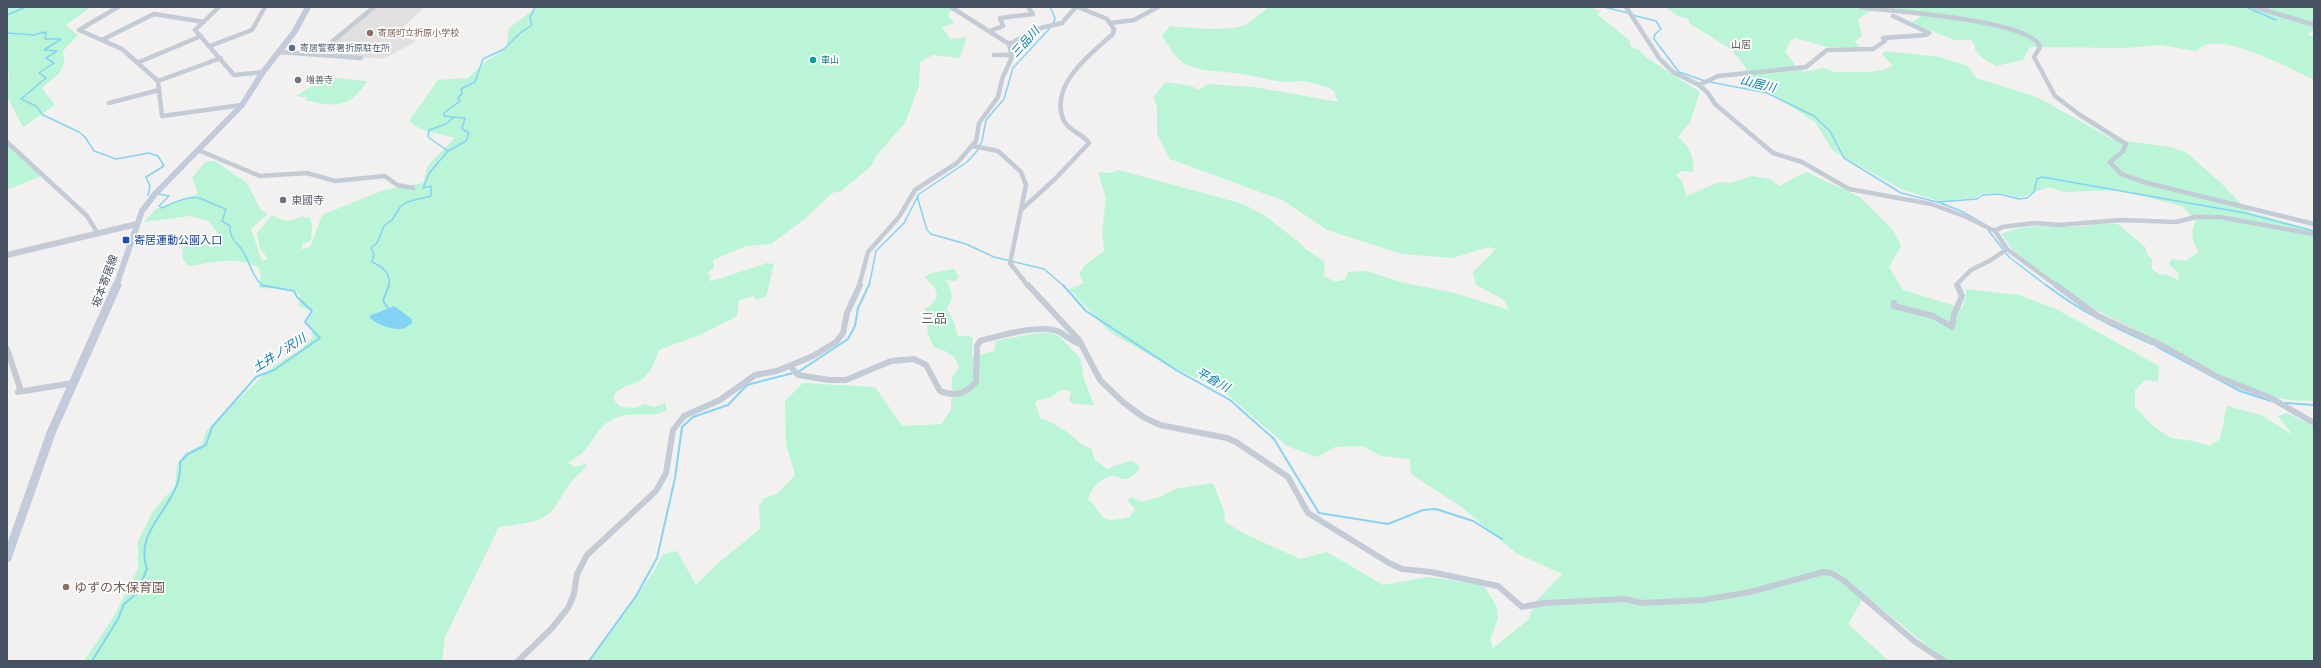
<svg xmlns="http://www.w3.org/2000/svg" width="2321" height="668" viewBox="0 0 2321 668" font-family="'Work Sans','Noto Sans JP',sans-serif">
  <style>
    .education { fill: #e1dfdf }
    .green { fill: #baf5d7 }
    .water { fill: #83d3f7 }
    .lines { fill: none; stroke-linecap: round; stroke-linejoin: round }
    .stream-far1 { stroke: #83d3f7; stroke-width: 1.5 }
    .stream { stroke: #83d3f7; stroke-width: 2 }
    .minor-far1 { stroke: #c3cbd7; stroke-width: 4.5 }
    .minor { stroke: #c3cbd7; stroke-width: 6 }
    .tertiary { stroke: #c3cbd7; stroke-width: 6 }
    .secondary-far1 { stroke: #c1cbdb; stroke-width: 6 }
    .secondary { stroke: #c1cbdb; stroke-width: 9 }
    .education-dot { fill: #8d6e63; stroke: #fff; stroke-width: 1.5 }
    .service-dot { fill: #5c6f8a; stroke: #fff; stroke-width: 1.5 }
    .culture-dot { fill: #0f9aa8; stroke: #fff; stroke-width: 1.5 }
    .worship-dot { fill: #6b7280; stroke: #fff; stroke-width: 1.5 }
    .transit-dot { fill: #1a4fb4; stroke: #fff; stroke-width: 1.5 }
    .labels { text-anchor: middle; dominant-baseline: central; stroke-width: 3.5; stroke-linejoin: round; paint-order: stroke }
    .far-education-label { font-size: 9px; fill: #785e54; stroke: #fff; text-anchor: start }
    .far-service-label { font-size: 9px; fill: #4e5e75; stroke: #fff; text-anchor: start }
    .far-culture-label { font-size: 9px; fill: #0d838f; stroke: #fff; text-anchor: start }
    .far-worship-label { font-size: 9px; fill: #5b616d; stroke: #fff; text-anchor: start }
    .far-neighbourhood-label { font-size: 10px; fill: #5c6066; stroke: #fff }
    .worship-label { font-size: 11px; fill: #5b616d; stroke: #fff; text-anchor: start }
    .transit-label { font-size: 11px; fill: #164399; stroke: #fff; text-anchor: start }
    .street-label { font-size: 11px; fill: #465161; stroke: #fff }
    .water-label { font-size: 12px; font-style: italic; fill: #017ab1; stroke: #fff }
    .quarter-label { font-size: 13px; fill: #5c6066; stroke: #fff }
    .near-education-label { font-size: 13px; fill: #785e54; stroke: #fff; text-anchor: start }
  </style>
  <rect width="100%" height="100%" fill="#f3f0f0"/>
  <path class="education" d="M376,7h49l-29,26 4,3 17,5 -34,18 -63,-5z"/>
  <path class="green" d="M7,7h84l-25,18 12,10 -15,16c4,21 -6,24 -21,37l13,17 -32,22 -16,-30 2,-23 -2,2z
    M537,7h409l6,3 -5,5 8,8 -13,4 8,12 17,-2 -7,21 -27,-3 -13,7 -1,24 -14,37 -28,32 -6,11 -30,25 -9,2 -26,25 -35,26 -25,2 -33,14 1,8 -7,5 4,2 -2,6 6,-1 52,-17 7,1 -8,33 -11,3v-4l-16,4 -2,16 -38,19 -40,15c-4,11 -9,26 -20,31 -11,5 -14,4 -25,13v6l6,7 15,1 10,-4 9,3 11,-4 2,7c-15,9 -37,0 -54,9 -17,9 -20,24 -31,34 -4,4 -9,6 -14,9l5,5 14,-3c-3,8 -11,11 -16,18 -5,6 -15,25 -19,29 -14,13 -35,13 -53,16l-54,110 -3,24h-358l29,-43 25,-49v-28l15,-30 22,-25 2,-22 8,-11 17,-8 3,-12 12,-14 57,-53 26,-16 13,-13 -2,-3 2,-6 -6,-6 7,-12 -15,-3 1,-11c-9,-13 -26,-6 -41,-8l2,-13 -2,-7c-21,-13 -47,-5 -70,-2 -8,-6 -7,-10 -6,-19l40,-8 -15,-18 -18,-5 -46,6 12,-13 42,-15 -6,-16 13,-16 10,-1 32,22 14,27 7,4 -17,15 11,32 6,-2 -8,-11 -3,-15 15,-18c17,9 15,6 32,1v2l6,-1 2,9 -1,14 -9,4v5l-5,2 13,-4 12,-32 62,-25 39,-7 5,-18 27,-27 -35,-9 -11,-8 29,-41 30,-2 18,-17 20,-12 3,-21z
    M1269,7h323l8,5 -3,2 33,27v5l9,4 8,8 53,34 -10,30 -12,15c11,9 17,21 15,35l-12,-1 -5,4 6,7 5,14 32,-14 11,1 22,-7 18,3 9,7 27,-14 54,25 32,32 9,17 -12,21 14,23 59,18 4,-11v-8l53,6 37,14 103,57 -1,16 -13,-2 -10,10v17l18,19 18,12 22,3 17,5 10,-7 7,-33 34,9 32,20 -15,-19 9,-3 27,13v235h-368l-81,-66 -17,29 41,37h-1301l65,-88 10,-19 14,-3 19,34 21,-21 43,-35 -1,-23 5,-8 13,-4 18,-19 -9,-31 -1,-43 18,-18 72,4 27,39 39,-2 10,-14 1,-33 7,-9c-3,-14 -13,-17 -25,-21l-6,-13 -3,-25 8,-6 4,-7 -2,-8 -10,-11 6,-4 23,-4 5,8 -3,4 -10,-1c6,13 9,18 0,29l6,8 6,19h11l4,2 -1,19 22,-6 2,-10 40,-8h16l8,4 21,22 3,20 10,26 -20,-1 -5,-3 2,-10c-16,-4 -12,4 -23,7 -5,1 -8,1 -13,4l5,16c9,3 24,11 31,17 8,7 10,10 20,13l4,12 12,9c9,-3 17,-8 26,-8l7,6c-3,4 -6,9 -11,11 -6,3 -10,-2 -16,-2 -11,0 -22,13 -25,23 19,19 10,25 42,18l5,-8 -8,-9 5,-3 11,5 19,-6 13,-7 38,-6 11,28 1,11 20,12 55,25 27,-7 56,33 45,-8 55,8c17,25 19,26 7,55l3,8 35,-28 8,-19 26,-27 -46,-21 -56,-47 -49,-32 -1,-15 -29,-3 -19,-10 -27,1 -18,10 -30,-11 -65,-56 -57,-26 -55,-32 -41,-43 15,-6 -5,-9 6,-9 19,-14 -2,-19 4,-34 -8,-26 12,1 9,-3 124,34 21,11 36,28 5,6 19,12 1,9 -2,5c8,6 13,8 23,4l2,-7 19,-1 33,11 55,11 54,17 -5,-10 -28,-15 -3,-13 23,-23 -8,-2 -35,11 -51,-4 -75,-24 -43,-29 -114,-42 -13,-25v-27l-4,-9 12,-16 26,4 8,4 9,-6 46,3 84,15 -5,-12c-7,-4 -23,-8 -31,-9 -6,0 -13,1 -18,1 -18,-2 -34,-8 -51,-9 -14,-2 -35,-2 -48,-9 -10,-6 -17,-19 -23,-29l8,-9c19,2 61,6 77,-2 8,-5 15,-12 22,-17z
    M1665,7h649v25l-7,1 7,5 -1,41c-23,-10 -84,-43 -107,-34 -4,1 -7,4 -11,6l-35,-6 -34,3 -96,-1 -7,13 -27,6 -14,-8 -7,-8v-5l-4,-5h-16l-44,-17 9,-6 -1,-5 -44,-4 -17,11 4,17 -7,5 4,6h-32l-32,-9 -5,3 -5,11 10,12 -1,1 10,7 19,-4 12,4h34l13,-2 11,-4 -11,-12 3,-3 54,6 29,9 8,12 61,19 75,42 59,8 16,6 35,31 27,28 65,18v171l-24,-1 -39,-7 -79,-45 -88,-44 -70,-53 -13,-17c30,-12 41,-6 71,-7 15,0 30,-5 46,-3l28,24v5l6,7v9l8,6 6,-1 13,6 -1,-8 -9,-7 2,-6 15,2 13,-9c-6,-9 -10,-20 -3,-31l-14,-15 -64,-16 -54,2 -15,-5 -31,11 -16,-5h-9l-13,1 -5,4 -37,3 -37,-12 -69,-39 -16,-27 -66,-44 -5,-12 -13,-17 -43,-27v-4l-11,-3z
    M326,77l41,4c-18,28 -32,26 -62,19l3,-2 -12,-2z
    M7,145l34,31 -34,14z"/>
  <path class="water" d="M394,306l18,13v4c-3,2 -6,5 -11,6 -8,1 -28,-5 -32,-13z"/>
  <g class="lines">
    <path class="stream-far1" d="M1050,7l5,11 -2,6
      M1604,7l24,6
      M2246,7l30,13
      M7,15l19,-8
      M1632,15l24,6 5,8 -6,5 -1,5 25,33 26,9 62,12 47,23 16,15 14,27 57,35 36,9 40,-3 6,-4 16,-1 20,5 8,-1 7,-6 3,-13 5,-2 203,36 69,18
      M7,33l27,2 12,-3 -1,7h16l-17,11 13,1 -11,7 8,5 -15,10 7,5 -25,21 15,7 7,9 36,17 6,5 9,14 22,8 33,-6 9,3 6,10 -18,11 4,9 -2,9
      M448,151l18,-10 3,-8 -7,-4 3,-11 -11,-1
      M159,194l10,2 -10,10 3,2c11,-5 28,-14 40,-9 8,4 15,7 24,10l-4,12 8,5c-1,14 9,17 14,27 6,11 9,25 19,33
      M917,196l10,34 4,4 35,10 28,13 50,12 20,17
      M1938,202l23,9 23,13
      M1988,230l21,27 38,29
      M389,286c2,-13 -6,-19 -17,-24l2,-8 -3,-6 6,-5 7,-17 8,-6 9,-14 6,-4 24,-6v-10l-8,2 7,-16 18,-21 -20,-14 1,-7 17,-6 8,-7 -10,-1v-3l16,-12 -2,-3 4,-5 -1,-4 14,-7 8,-23 21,-10 16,-16 12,-8 -2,-7 5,-11
      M869,286l7,-35 28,-28 15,-29 48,-32 10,-11 5,-10 4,-21 18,-21 9,-31 38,-41"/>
    <path class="stream" d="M1063,285l23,26 90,59 54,30 44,39 45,74 69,11 35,-14 13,-1 37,12 29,18
      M2046,285c34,26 67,42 106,59
      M388,308l-5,-7 6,-16
      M2156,346l84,45 31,10
      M798,372l50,-33 7,-13 3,-18 11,-23
      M2285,403l29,2
      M92,661l26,-42 6,-15 12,-10 11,-25c-15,-43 37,-64 33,-107l8,-8 18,-9 6,-18 44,-50 18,-7 46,-32 -15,-16 7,-11 -15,-14 -3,-6 -33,-6
      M589,661l47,-65 21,-38 18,-80 7,-51 11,-10 35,-12 19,-20 46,-12"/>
    <path class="minor-far1" d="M118,7l-39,23 43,19 36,32 4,35 80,-11
      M219,7l-24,23 39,45 29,-3
      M951,7l58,37
      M1626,7l33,51 14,14 26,13 9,8 7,11 58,49 29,9 47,27 82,15 33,12 31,15 12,18 50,37
      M1860,7c31,5 171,12 180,40l-6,10 21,39 25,19 46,29 -3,7 -13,11 11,12 26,9 167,41
      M2255,7l59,18
      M1111,23l23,-3 24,-13
      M990,31l13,-5 -3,-8 33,-4 -5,-7
      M102,40l52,-26 50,8
      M1009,44l32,-16 21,-5 14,-16
      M210,46l42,-16 13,-23
      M279,52l82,6
      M316,55l58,-48
      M994,55h18
      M137,63l64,-27
      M158,81l63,-23
      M1699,85l19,-9 88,-9 21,-17 46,-1 12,-8 -2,-3 43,-3 3,-2 -36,-17
      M109,103l50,-13
      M7,142l80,74 10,16
      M973,146l25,5 23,21 5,13 -16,78 18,23
      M198,150l62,26 47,-3 28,8 50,-5 12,9 16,3
      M1022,209l33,-30 34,-36c-6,-9 -20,-12 -25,-22 -16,-35 26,-67 49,-87l1,-5 -7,-10 -29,-12
      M1995,231l7,-4 33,-4 24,2 62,-5 55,2 20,-5h24l93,17
      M859,286l9,-34 31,-35 16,-27 42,-27 19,-22 3,-18 19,-26 4,-18 10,-22 -3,-13
      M1958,286l-1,-2 14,-14 20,-10 16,-11"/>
    <path class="minor" d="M1028,285l51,55 21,40 23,22 20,15 17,8 67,13 9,4 52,35 20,36 81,50 13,6 29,3 67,14 24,21 22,-4 81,-4 17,4 61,-3 47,-8 73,-20 8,1 12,7 71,61 30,20
      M2056,285l42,31 67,31 53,30 53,21 43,25
      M1894,303v3l39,10 19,11 2,-13 8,-18 -5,-11
      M7,349l13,39 -2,4 55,-9
      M790,366l8,9 31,5h17l45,-19 23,-2 12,6 14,26c15,6 25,3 36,-9l1,-36 3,-5c20,-5 57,-17 77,-10 9,3 14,11 24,13
      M518,661l33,-32 17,-21 6,-14 3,-20 10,-19 69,-64 10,-18 7,-43 11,-14 36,-16 35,-25 22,-4 36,-15 23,-14 7,-9 4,-20 13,-28"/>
    <path class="tertiary" d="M7,255l130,-31"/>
    <path class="secondary-far1" d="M116,286l26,-75 13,-17 87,-89 21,-33 32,-41 13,-24"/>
    <path class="secondary" d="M7,558l44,-125 66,-148"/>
  </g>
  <g class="education-dot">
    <circle cx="370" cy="33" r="4"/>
    <circle cx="66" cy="587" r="4"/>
  </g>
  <circle class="service-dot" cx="292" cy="48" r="4"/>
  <circle class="culture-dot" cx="813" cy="60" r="4"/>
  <g class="worship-dot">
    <circle cx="298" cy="80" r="4"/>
    <circle cx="283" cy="200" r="4"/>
  </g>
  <rect class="transit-dot" x="122" y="236" width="8" height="8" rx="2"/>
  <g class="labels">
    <g class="far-education-label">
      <text x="378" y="33">寄居町立折原小学校</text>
    </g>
    <g class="far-service-label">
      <text x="300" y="48">寄居警察署折原駐在所</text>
    </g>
    <g class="far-culture-label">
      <text x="821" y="60">車山</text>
    </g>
    <g class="far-worship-label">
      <text x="306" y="80">増善寺</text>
    </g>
    <g class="far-neighbourhood-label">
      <text x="1741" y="44">山居</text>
    </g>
    <g class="worship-label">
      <text x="291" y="200">東國寺</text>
    </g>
    <g class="transit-label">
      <text x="134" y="240">寄居運動公園入口</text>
    </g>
    <g class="street-label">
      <text transform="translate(105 281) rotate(-70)">坂本寄居線</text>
    </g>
    <g class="water-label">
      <text transform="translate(1025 42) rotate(-48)">三品川</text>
      <text transform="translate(1758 84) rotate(14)">山居川</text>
      <text transform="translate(279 353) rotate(-32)">土井ノ沢川</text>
      <text transform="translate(1213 380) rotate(29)">平倉川</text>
    </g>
    <g class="quarter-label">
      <text x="934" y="318">三品</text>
    </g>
    <g class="near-education-label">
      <text x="74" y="587">ゆずの木保育園</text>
    </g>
  </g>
  <rect width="2321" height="668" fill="none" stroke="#465161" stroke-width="16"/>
</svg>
